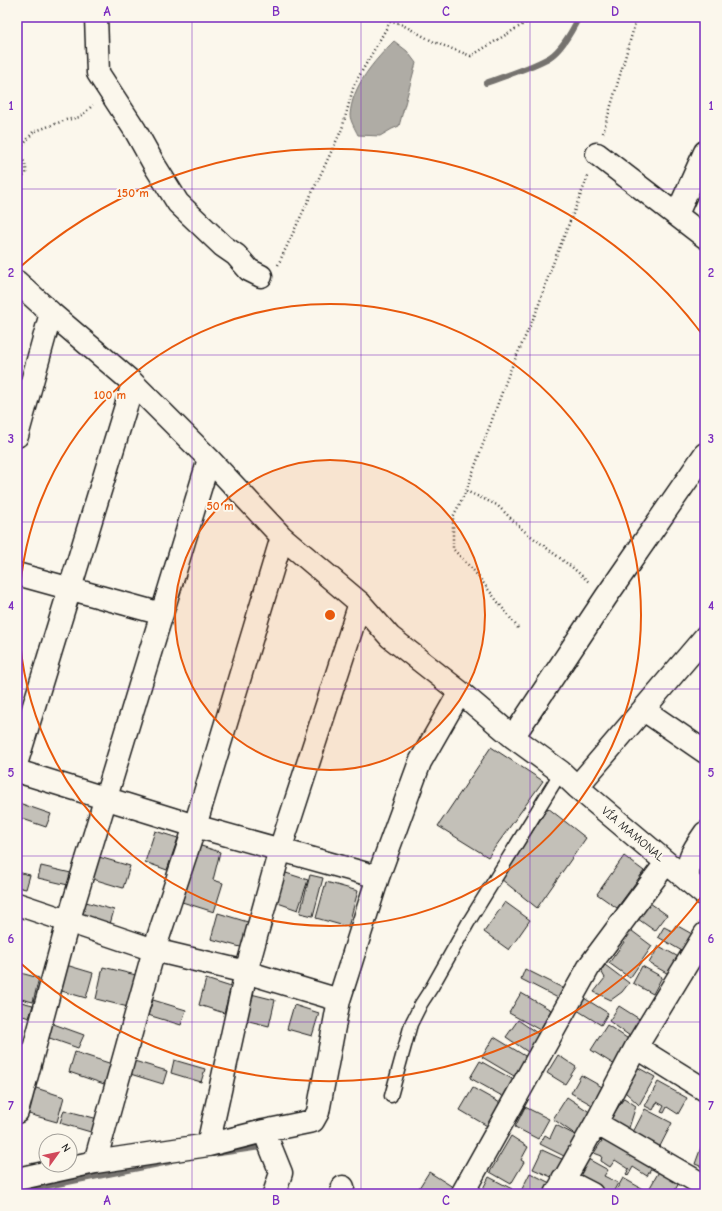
<svg xmlns="http://www.w3.org/2000/svg" width="722" height="1211" viewBox="0 0 722 1211" font-family="'Comic Neue',sans-serif">
  <style>
    .water { fill: #afaca5; stroke: #74726e }
    .lines { fill: none; stroke-linecap: round; stroke-linejoin: round }
    .stream { stroke: #74726e; stroke-width: 6 }
    .building { fill: #c3c0b8; stroke: #1c1c1c }
    .service-casing { stroke: #1c1c1c; stroke-width: 15 }
    .minor-casing { stroke: #1c1c1c; stroke-width: 25 }
    .path { stroke: #1c1c1c; stroke-width: 2.5; stroke-dasharray: 1 3; stroke-linecap: butt }
    .service { stroke: #fbf7ec; stroke-width: 12 }
    .minor { stroke: #fbf7ec; stroke-width: 22 }
    .grid { fill: none; stroke: #7b2cbf; stroke-width: 1; stroke-opacity: 0.55 }
    .ring { fill: none; stroke: #e8590c; stroke-width: 2 }
    .labels { text-anchor: middle; dominant-baseline: central; stroke-width: 4; stroke-linejoin: round; paint-order: stroke }
    .street-label { font-size: 12px; fill: #1c1c1c; stroke: #fbf7ec }
    .centre { fill: #e8590c; stroke: #fbf7ec; stroke-width: 2 }
    .ring-label { font-size: 12px; text-anchor: middle; font-weight: bold; fill: #e8590c; stroke: #fbf7ec; stroke-width: 4; stroke-linejoin: round; paint-order: stroke }
    .neatline { fill: none; stroke: #7b2cbf; stroke-width: 1.5 }
    .grid-label { font-size: 13px; text-anchor: middle; font-weight: bold; fill: #7b2cbf }
  </style>
  <rect width="100%" height="100%" fill="#fbf7ec"/>
  <filter id="ink" filterUnits="userSpaceOnUse"><feTurbulence type="fractalNoise" baseFrequency=".025" numOctaves="2"/><feDisplacementMap in="SourceGraphic" scale="8" xChannelSelector="R" yChannelSelector="G"/><feConvolveMatrix kernelMatrix="1 2 1 2 8 2 1 2 1" color-interpolation-filters="sRGB"/></filter>
  <g filter="url(#ink)">
    <path class="water" d="M394,41l13,10 9,12 -17,63 -7,3 -12,7 -22,-1c-3,-6 -8,-15 -8,-20 2,-29 24,-54 44,-74z"/>
    <g class="lines">
      <path class="stream" d="M486,83c18,-7 48,-16 64,-26 11,-7 23,-28 29,-40
        M213,1154l48,-7
        M17,1192l152,-30"/>
    </g>
    <path class="building" d="M491,747l52,34 -55,76 -50,-31z
      M19,803l32,11 -5,13 -29,-10z
      M548,808l38,30 -49,70 -36,-29z
      M155,831l23,7 -11,32 -22,-8z
      M198,845l22,7 -7,28 10,3 -9,29 -32,-10z
      M624,856l20,15 -27,37 -20,-14z
      M99,857l31,9 -7,22 -30,-9z
      M41,866l30,7 -3,12 -30,-7z
      M17,872l13,3 -4,14 -9,-2z
      M286,873l22,7 -10,30 -23,-8z
      M310,875l13,3 -10,38 -13,-3z
      M326,882l32,9 -10,36 -32,-9z
      M86,902l28,8 -6,21 -28,-9z
      M505,902l25,18 -21,30 -25,-18z
      M650,903l17,12 -12,16 -17,-12z
      M218,913l33,10 -7,25 -33,-9z
      M676,925l16,9 -10,17 -24,-14 6,-10 8,4z
      M632,931l20,15 -22,32 -21,-15z
      M659,946l23,13 -10,17 -23,-13z
      M66,965l27,8 -7,25 -28,-8z
      M605,965l24,18 -7,9 -11,8 -17,-8 11,-14 -4,-7z
      M642,966l20,11 -9,17 -20,-11z
      M103,967l33,8 -8,32 -32,-8z
      M525,969l38,19 -5,10 -37,-19z
      M17,972l22,6 -6,24 -16,-4z
      M206,979l25,8 -7,26 -25,-8z
      M247,993l28,7 -6,26 -28,-7z
      M521,993l30,17 -11,20 -31,-17z
      M584,998l24,15 -7,12 -24,-15z
      M153,1000l33,10 -5,15 -33,-10z
      M17,1001l16,4 -4,13 -12,-4z
      M294,1005l25,8 -7,23 -25,-7z
      M619,1006l22,14 -11,16 -21,-15z
      M518,1020l22,15 -12,17 -22,-15z
      M48,1022l36,13 -6,13 -37,-13z
      M607,1025l23,15 -15,25 -24,-15z
      M494,1037l36,22 -11,20 -37,-22z
      M75,1052l37,12 -5,21 -38,-13z
      M558,1055l18,12 -11,17 -18,-11z
      M131,1060l36,11 -4,13 -36,-11z
      M174,1060l31,9 -4,13 -30,-9z
      M480,1061l34,19 -10,17 -34,-19z
      M637,1067l18,10 -16,28 -15,-14z
      M581,1075l23,13 -10,18 -23,-13z
      M658,1082l29,16 -9,16 -11,-7 -3,6 -3,-1 3,-6 -7,-4 -4,8 -8,-4z
      M33,1087l31,10 -7,25 -32,-9z
      M473,1088l29,16 -13,23 -29,-17z
      M567,1097l27,18 -15,22 -26,-18z
      M624,1098l12,8 -9,28 -19,-11z
      M525,1107l24,12 -11,20 -23,-12z
      M645,1109l27,14 -15,29 -27,-14z
      M64,1110l34,9 -4,14 -34,-10z
      M556,1125l23,12 -11,21 -28,-14 5,-9 5,3z
      M511,1136l17,11 -7,13 3,2 -13,22 -21,-12z
      M605,1136l48,30 -6,10 -14,-9 -5,9 -2,-2 3,-5 -14,-9 -5,7 -9,-6 1,-5 -8,-3z
      M703,1142l2,1v25l-10,-4z
      M542,1150l22,10 -8,19 -23,-10z
      M588,1159l20,11 -4,6 14,7 -6,11h-15l-22,-13z
      M662,1166l20,11 -9,17h-18l-7,-3z
      M429,1172l27,17 -4,5h-24l-9,-6z
      M530,1173l20,10 -6,11h-17l-6,-3z
      M489,1177l23,12 -3,5h-29z
      M623,1178l23,13 -2,3h-30z"/>
    <g class="lines">
      <g class="service-casing">
        <path id="service" d="M391,1096l20,-72 10,-20 11,-17 36,-64 93,-151"/>
      </g>
      <g class="minor-casing">
        <path id="minor" d="M96,17l2,56 37,57 20,36 23,37 45,43 13,9 13,15 12,6
          M597,154l108,83
          M677,214l28,-62
          M17,282l34,31 82,70 76,76 73,78 78,66 30,34 70,55 53,45 48,35 16,15 128,108
          M17,436l34,-123
          M17,574l145,40
          M644,710l61,42
          M513,737l93,-140 99,-143
          M17,761l116,-378
          M17,771l178,55 183,51
          M577,787l128,-150
          M688,881c0,-24 3,-28 17,-48
          M17,904l137,46 92,22 93,28
          M636,1047l69,43
          M17,1112l51,-190 141,-463
          M596,1123l109,63
          M264,1131l17,42 -7,21
          M208,1145l38,-173 34,-122 80,-247
          M95,1162l59,-212 41,-124 87,-289
          M17,1179l78,-17 113,-17 56,-14 49,-10 5,-9 21,-112 39,-123 42,-115 40,-70
          M563,1179l29,15
          M341,1194l2,-7
          M462,1194l128,-229 76,-102
          M556,1194l40,-71 40,-76 69,-113"/>
      </g>
      <path class="path" d="M603,133l34,-116
        M18,152l15,-20 33,-12 14,-3 13,-12
        M17,181l9,-7c1,-9 -3,-15 -9,-22
        M278,265l64,-136 12,-44 36,-63 9,1 35,19 37,14 64,-39
        M466,491l31,14 26,25 50,38 17,15
        M518,628l-44,-57 -21,-22v-32l13,-26 43,-118 28,-63 13,-39 39,-97"/>
      <use href="#service" class="service"/>
      <use href="#minor" class="minor"/>
    </g>
  </g>
  <path class="grid" d="M192,17v1177M361,17v1177M530,17v1177M17,189h688M17,355h688M17,522h688M17,689h688M17,856h688M17,1022h688"/>
  <circle cx="330" cy="615" r="155" fill="#e8590c" fill-opacity=".12"/>
  <g class="ring">
    <circle cx="330" cy="615" r="155"/>
    <circle cx="330" cy="615" r="311"/>
    <path d="M705 892A466 466 0 0 1 18 961M18 269A466 466 0 0 1 705 338"/>
  </g>
  <g class="labels">
    <g class="street-label">
      <text transform="translate(633 834) rotate(40)">VÍA MAMONAL</text>
    </g>
  </g>
  <circle cx="330" cy="615" r="6" class="centre"/>
  <g class="ring-label">
    <text x="133" y="197">150 m</text>
    <text x="110" y="399">100 m</text>
    <text x="220" y="510">50 m</text>
  </g>
  <rect width="722" height="1211" fill="none" stroke="#fbf7ec" stroke-width="44"/>
  <g transform="translate(58 1153) rotate(57)"><circle r="19" fill="#fbf7ec" stroke="#a29f99"/>
  <path d="M0-3L7 15L0 10L-7 15Z" fill="#d1495b"/>
  <text y="-6" font-size="11" font-weight="bold" text-anchor="middle" fill="#1c1c1c">N</text>
  </g>
  <rect x="22" y="22" width="678" height="1167" class="neatline"/>
  <g class="grid-label">
    <text x="107" y="16">A</text>
    <text x="276" y="16">B</text>
    <text x="446" y="16">C</text>
    <text x="615" y="16">D</text>
    <text x="11" y="110">1</text>
    <text x="711" y="110">1</text>
    <text x="11" y="277">2</text>
    <text x="711" y="277">2</text>
    <text x="11" y="443">3</text>
    <text x="711" y="443">3</text>
    <text x="11" y="610">4</text>
    <text x="711" y="610">4</text>
    <text x="11" y="777">5</text>
    <text x="711" y="777">5</text>
    <text x="11" y="943">6</text>
    <text x="711" y="943">6</text>
    <text x="11" y="1110">7</text>
    <text x="711" y="1110">7</text>
    <text x="107" y="1205">A</text>
    <text x="276" y="1205">B</text>
    <text x="446" y="1205">C</text>
    <text x="615" y="1205">D</text>
  </g>
</svg>
